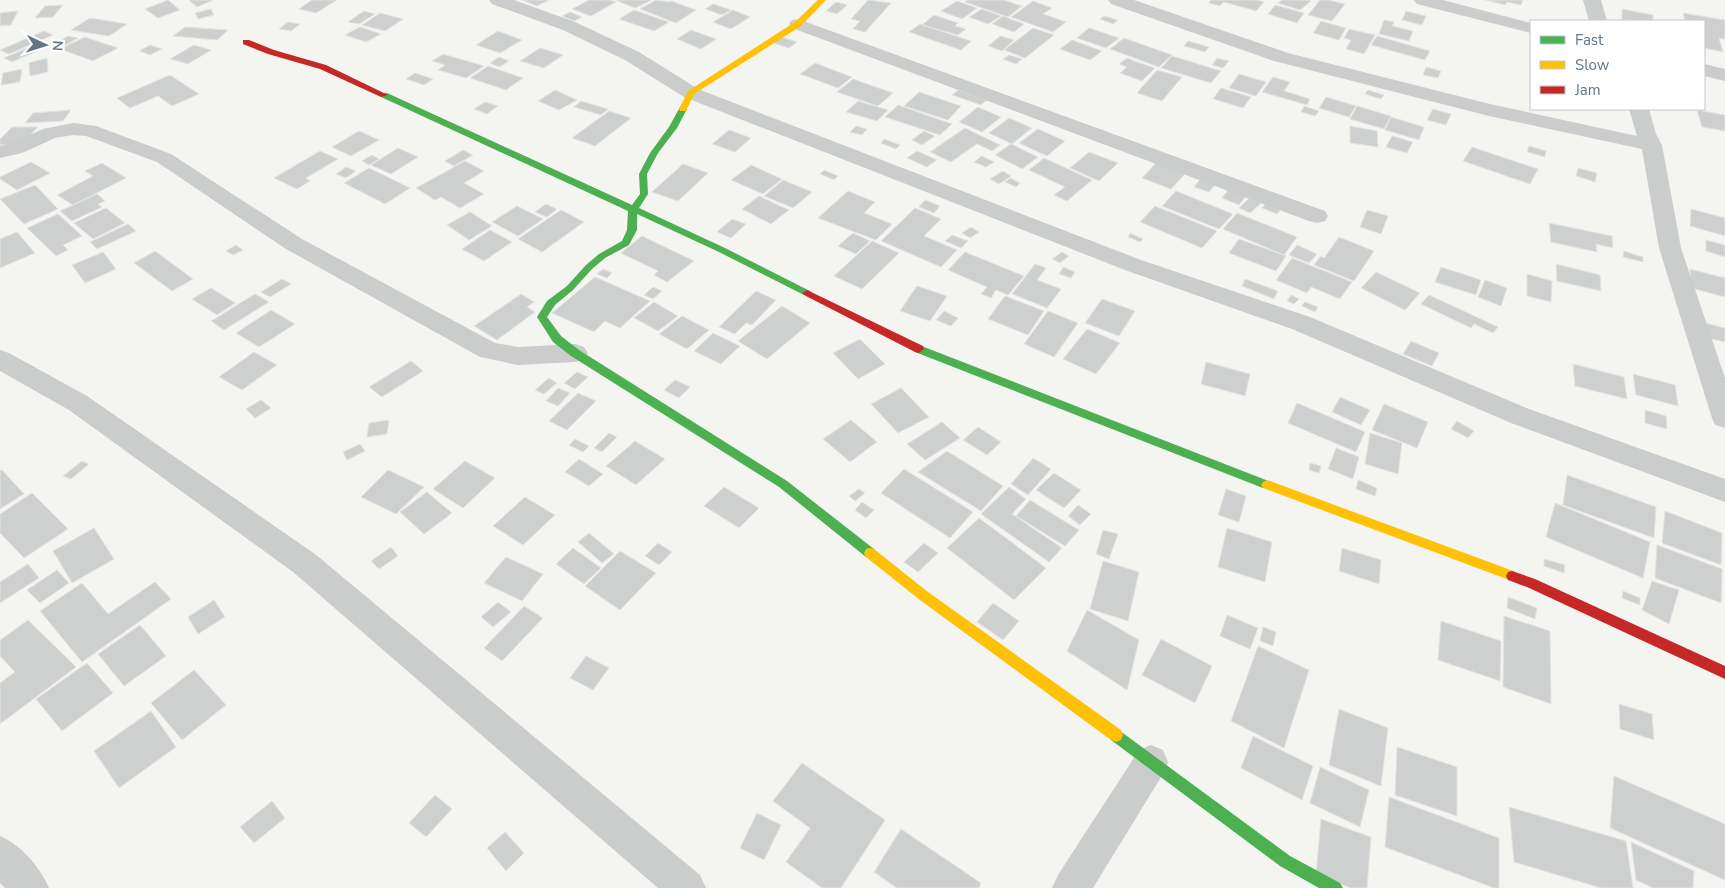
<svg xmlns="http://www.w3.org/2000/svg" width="1725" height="888" viewBox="0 0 1725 888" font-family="'Nunito Sans',sans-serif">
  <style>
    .building { fill: #ced0cf; stroke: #e3e3e1 }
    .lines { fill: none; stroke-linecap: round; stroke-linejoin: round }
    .street { fill: #cbcdcd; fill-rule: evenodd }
    .fast { fill: #4caf50; fill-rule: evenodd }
    .slow { fill: #ffc107; fill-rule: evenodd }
    .jam { fill: #c62828; fill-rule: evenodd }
  </style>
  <rect width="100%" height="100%" fill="#f4f4f1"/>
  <path class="building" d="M168,0l12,10 -22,8 -13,-9z
    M189,0h24l-16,7z
    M312,0h25l-21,13 -17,-4z
    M522,0h27l-12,6z
    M589,0h21l6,2 -25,14 -19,-7z
    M615,0h37l-17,8z
    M656,0l13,2 2,-1 25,9 -20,13 -36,-14z
    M868,0l23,3 -26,29 -12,-3 7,-8 -9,-2z
    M968,0h36l18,6 -14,11 -43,-15z
    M1211,0h46l7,2 -8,9 -32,-9 -4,4 -11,-3z
    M1282,0h27l2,1 -11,9 -22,-7z
    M1320,0h9l16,4 -13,17 -24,-6z
    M1485,0h38l-2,5 -14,-3 -2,3z
    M957,1l20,7 -15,11 -21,-8z
    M1033,1l19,7 -9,6 23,8 -13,10 -42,-15z
    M836,2l11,3 -10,9 -11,-3z
    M713,4l18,6 -9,5 -17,-6z
    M63,5l-10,12 -18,1 10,-12z
    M1275,5l29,8 -7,10 -29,-9z
    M211,9l3,6 -16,4 -3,-6z
    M982,9l19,7 -13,8 -19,-7z
    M1622,9l31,6v6l-31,-1z
    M634,10l35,12 -15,9 -35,-12z
    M733,10l17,7 -19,12 -18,-7z
    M18,11l-7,14 -11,1v-13z
    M364,11l11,3 -16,10 -11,-2z
    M1406,11l20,5 -4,9 -20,-5z
    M570,12l12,5 -8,4 -12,-5z
    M380,13l23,6 -18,12 -23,-6z
    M1683,13l42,7v19l-6,-1 4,14 -19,-4v-27h-19z
    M934,15l24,8 -3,3 11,3 -8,6 -36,-10z
    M1003,16l21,8 -10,8 -22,-8z
    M1104,16l14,4 -5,4 -13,-5z
    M90,18l37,6 -18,12 -38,-6z
    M1384,20l10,2 -2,4 21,5 -4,10 -30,-7z
    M1321,21l25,7 -7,12 -26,-7z
    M288,22l12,2 -9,7 -12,-2z
    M920,24l51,17 -10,9 -52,-18z
    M185,27l43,3 -11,10 -44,-4z
    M360,27l21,7 -15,8 -21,-7z
    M1033,28l21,7 -29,23 -21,-8z
    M1089,28l30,10 -13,10 -29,-10z
    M1349,29l26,6 -11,19 -18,-5 5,-9 -7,-2z
    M691,30l25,9 -15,10 -24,-10z
    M44,31l9,4 -44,19 -9,-4z
    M498,31l24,9 -22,13 -24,-8z
    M68,36l10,2 -12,7 -9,-2z
    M778,36l19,6 -8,6 -19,-6z
    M1000,36l14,4 -12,11 -14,-5z
    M1377,36l53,15 -5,9 -54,-15z
    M85,37l33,11 -25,13 -33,-12z
    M1124,38l48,17 -13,12 -49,-18z
    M1072,40l30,11 -12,9 -30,-11z
    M1188,41l21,6 -4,5 -21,-6z
    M36,44l8,4 -32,14 -8,-4z
    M150,45l12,4 -12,6 -11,-4z
    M194,45l17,5 -23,14 -18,-5z
    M540,48l23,7 -19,13 -24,-7z
    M443,54l41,12 -18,12 -28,-8 7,-5 -13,-4z
    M1009,55l13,4 -6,5 -13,-5z
    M1172,56l49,15 -10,12 -50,-15z
    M499,57l10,4 -10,6 -9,-4z
    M47,58l1,14 -18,4 -1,-13z
    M1127,58l7,3 21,7 -13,13 -22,-8 7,-6 -8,-3z
    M1217,58l12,3 -6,7 -11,-3z
    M815,63l37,14 -14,11 -38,-14z
    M488,66l35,12 -17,12 -36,-12z
    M1426,67l15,4 -3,7 -15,-3z
    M22,69l-2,13 -19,3 2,-12z
    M1157,70l25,7 -20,24 -25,-8z
    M415,73l18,6 -9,6 -18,-6z
    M1239,74l27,8 -10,14 -27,-8z
    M170,75l29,19 -27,12 -14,-10 -28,12 -13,-10z
    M1273,77l17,5 -6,9 26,8 -3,6 -45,-13z
    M853,79l40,14 -15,13 -41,-14z
    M1221,88l30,9 -8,11 -30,-9z
    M555,90l22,10 -18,10 -21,-9z
    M958,90l29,10 -6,5 -29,-10z
    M1368,90l16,5 -3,4 -16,-5z
    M919,92l42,14 -13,14 -44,-14z
    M1326,97l30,9 -7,11 -30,-9z
    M581,101l27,8 -7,6 -27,-8z
    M858,101l30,9 -11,11 -31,-9z
    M485,102l13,4 -11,8 -13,-5z
    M898,105l54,19 -12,11 -55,-18z
    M1304,106l15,5 -4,5 -14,-4z
    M1357,106l34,10 -7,13 -34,-10z
    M978,107l23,10 -19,15 -23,-10z
    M1433,109l18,5 -5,11 -19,-5z
    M71,110l-8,11 -38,2 8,-10z
    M1697,110l28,5v16l-23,-4z
    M609,111l22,7 -36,28 -23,-8z
    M1391,117l33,10 -5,13 -34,-10z
    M1009,118l23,10 -20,16 -23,-11z
    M856,126l11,3 -5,6 -12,-3z
    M1350,126l27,5 1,16 -28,-4z
    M12,127h26l-18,18h-20v-6z
    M965,128l35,17 -8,6 -15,-7 -26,18 -21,-10z
    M1038,129l27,12 -18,15 -28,-13z
    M729,130l22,8 -16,14 -23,-8z
    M359,131l20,9 -28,16 -19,-9z
    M924,131l11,5 -13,9 -10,-5z
    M1392,136l21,6 -6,11 -21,-6z
    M884,139l16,6 -4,4 -15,-6z
    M1011,144l27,13 -16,12 -27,-14z
    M1529,146l17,5 -1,6 -18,-5z
    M1472,147l66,22 -8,15 -67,-23z
    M398,148l20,9 -27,17 -20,-9z
    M463,150l10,5 -19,11 -9,-5z
    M320,151l18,8 -32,19 4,3 -13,8 -23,-11z
    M917,151l20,9 -10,7 -20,-9z
    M1089,152l29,11 -19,18 -29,-13z
    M372,155l7,4 -10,6 -7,-4z
    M982,156l12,6 -8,5 -12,-5z
    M1044,158l48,22 -25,21 -13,-6 11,-8 -36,-17z
    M465,161l19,10 -20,12 20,11 -24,14 -19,-11 -6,3 -19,-12z
    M31,162l19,11 -33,17 -17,-11v-2z
    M1157,162l29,11 -15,16 -29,-11z
    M102,163l24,15 -53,27 -16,-10 36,-19 -8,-5z
    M683,164l25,9 -30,28 -26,-9z
    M751,165l31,14 -19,15 -32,-14z
    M346,167l10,4 -10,7 -10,-4z
    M369,168l41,20 -25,16 -41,-21z
    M1578,168l19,5 -2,9 -19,-6z
    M824,170l14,6 -4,4 -14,-6z
    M1003,171l8,5 -12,8 -9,-5z
    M1203,176l14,6 -8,10 -15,-5z
    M1010,178l10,5 -4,4 -11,-5z
    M783,180l29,12 -19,16 -29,-12z
    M35,185l23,24 -34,15 -24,-25z
    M1229,189l17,7 -7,9 -17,-7z
    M848,191l27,11 -11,11 28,11 -16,16 -58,-22z
    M1176,191l57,23 -14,15 -57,-23z
    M97,194l8,7 -7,3 4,3 -30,14 -12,-10z
    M759,196l30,14 -18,14 -29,-15z
    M1249,198l12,5 -11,10 -11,-5z
    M925,200l15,6 -6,7 -15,-6z
    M1266,203l15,6 -4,5 -15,-6z
    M546,204l11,5 -10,8 -12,-5z
    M517,206l26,13 -25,17 -26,-14z
    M1155,206l62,25 -15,17 -62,-26z
    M106,208l19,15 -32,16 -19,-16z
    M915,208l26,11 -17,17 33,14 -16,17 -60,-26z
    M1691,209l34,9v18l-35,-10z
    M561,210l23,12 -42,30 -24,-13z
    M1367,210l21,6 -7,18 -21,-7z
    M470,212l22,14 -23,14 -22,-15z
    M1237,213l60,24 -13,18 -61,-26z
    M58,214l24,22 -19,9 5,5 -12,6 -29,-28z
    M732,219l14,5 -15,14 -14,-6z
    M1549,223l63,13 1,12 -17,-4 1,8 -46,-10z
    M128,224l8,7 -39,18 -7,-7z
    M971,227l8,5 -9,6 -8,-5z
    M490,230l22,12 -28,19 -22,-12z
    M17,232l18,21 -35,15v-29z
    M853,233l17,8 -14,13 -18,-8z
    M1130,233l13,6 -3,3 -12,-5z
    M952,235l16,6 -7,7 -16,-7z
    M642,236l52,25 -27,21 -13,-7 4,-4 -37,-18z
    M1339,237l35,14 -20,30 -40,-16 7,-9 3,2z
    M1239,239l47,17 -10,15 -47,-18z
    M1706,240l19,5v12l-19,-6z
    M872,241l27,12 -37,36 -28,-13z
    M236,245l7,5 -10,5 -7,-4z
    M1297,245l20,9 -8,9 -20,-8z
    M155,251l38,28 -21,12 -38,-28z
    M1624,251l19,6v5l-20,-5z
    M103,252l13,17 -31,14 -13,-18z
    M965,252l59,24 -16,19 -12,-5 -5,8 -10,-4 6,-7 -39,-17z
    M1062,252l7,4 -9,7 -8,-4z
    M1292,258l60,24 -12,17 -29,-12 -4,6 -31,-13z
    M1035,264l11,4 -9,12 24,9 -14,19 -35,-14z
    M1556,264l44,11 1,16 -44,-10z
    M1063,267l12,5 -4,6 -12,-4z
    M1441,267l40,13 -5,15 -41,-13z
    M603,269l9,4 -5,5 -10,-4z
    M1690,269l35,9v19l-34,-9z
    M1376,272l44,21 -15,17 -44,-22z
    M1527,274l25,7 -1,21 -24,-6z
    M595,277l55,24 -30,27 -15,-7 -11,11 -42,-19z
    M282,279l9,5 -21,13 -9,-5z
    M1245,279l33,12 -4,8 -32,-13z
    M1485,280l22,8 -6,18 -23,-9z
    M917,286l30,10 -17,25 -30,-10z
    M653,287l9,4 -9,8 -9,-4z
    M211,288l24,15 -18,12 -25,-16z
    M756,291l20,9 -24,25 -6,-2 -11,11 -16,-7z
    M255,294l14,8 -45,28 -13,-9z
    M521,294l13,8 -7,5 8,5 -38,28 -23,-14z
    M1291,295l8,4 -5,5 -7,-3z
    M1429,295l69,32 -5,6 -19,-9 -3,4 -50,-24z
    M1005,296l39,15 -16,24 -40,-16z
    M1102,299l33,12 -16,25 -34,-13z
    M654,302l24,14 -20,15 -24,-13z
    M1305,302l13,5 -3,5 -13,-6z
    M782,306l28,17 -43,36 -29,-18z
    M271,310l24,14 -36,23 -23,-14z
    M944,311l14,7 -7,8 -15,-6z
    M1048,311l30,12 -24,34 -30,-13z
    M682,316l27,14 -22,19 -28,-15z
    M1701,322l24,6v14l-22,-5z
    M1087,329l33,14 -24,31 -33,-15z
    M713,333l27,13 -19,18 -27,-13z
    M860,339l25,25 -27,15 -25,-26z
    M1411,341l28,12 -7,13 -29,-12z
    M254,352l23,13 -35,25 -23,-13z
    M411,361l12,10 -41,26 -13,-10z
    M1206,362l44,12 -5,22 -44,-12z
    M1573,364l51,13 3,22 -52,-13z
    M577,372l11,5 -13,12 -11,-6z
    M1633,374l42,11 3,21 -42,-11z
    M549,378l8,5 -13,11 -9,-4z
    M675,380l15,7 -11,11 -15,-8z
    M558,388l12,5 -12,13 -12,-5z
    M901,388l28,29 -31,16 -27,-29z
    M578,393l18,8 -29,29 -18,-9z
    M1340,397l30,13 -9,15 -29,-13z
    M261,400l10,8 -16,10 -9,-9z
    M1297,403l68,29 -9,20 -68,-29z
    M1384,404l44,18 -11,26 -45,-18z
    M1645,410l21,6 1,13 -22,-6z
    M389,420l-2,14 -20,3 2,-14z
    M851,420l26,22 -27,20 -27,-23z
    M1457,421l17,10 -6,7 -17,-9z
    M942,422l18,16 -35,22 -18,-16z
    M978,427l23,15 -14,13 -24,-15z
    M609,433l8,4 -15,15 -8,-4z
    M1370,433l32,10 -4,31 -33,-10z
    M575,439l14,7 -6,6 -14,-7z
    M635,441l30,18 -29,26 -30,-19z
    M360,444l5,7 -18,9 -4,-8z
    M1336,448l23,9 -6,22 -25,-10z
    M947,451l56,35 -22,25 -63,-39z
    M1033,458l18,11 -23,26 -17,-11z
    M579,459l24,15 -14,12 -24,-14z
    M82,461l7,3 -18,15 -8,-3z
    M465,461l30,17 -32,30 -30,-19z
    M1310,463l11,3 -2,7 -10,-3z
    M904,469l69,43 -23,26 -69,-45z
    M2,470l22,24 -24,15v-38z
    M388,470l36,17 -28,27 -35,-17z
    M1054,473l27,17 -17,18 -28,-18z
    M1567,475l89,32 -2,31 -91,-33z
    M1358,480l19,8 -2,8 -19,-7z
    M724,487l35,21 -20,20 -35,-22z
    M1009,487l17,12 -14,15 50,34 -13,14 -68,-48z
    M859,489l6,4 -10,8 -6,-5z
    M1226,489l20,7 -7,26 -21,-7z
    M427,492l25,21 -28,21 -24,-22z
    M32,493l36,36 -44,29 -24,-25v-19z
    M525,497l30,18 -32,30 -30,-19z
    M1030,500l49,30 -14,16 -49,-30z
    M862,502l12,8 -8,8 -11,-8z
    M1555,503l95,39 -7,36 -97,-41z
    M1078,505l13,9 -11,11 -12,-9z
    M1665,511l57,22 -1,32 -59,-22z
    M979,518l67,50 -32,32 -67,-52z
    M94,528l20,31 -42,24 -19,-32z
    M1227,528l45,14 -7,40 -47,-15z
    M1103,530l15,4 -9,25 -13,-5z
    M589,533l25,21 -12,9 -24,-21z
    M658,543l14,9 -13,13 -14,-9z
    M924,543l14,10 -20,19 -14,-10z
    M1657,545l65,24 -1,34 -66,-25z
    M391,547l7,9 -19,13 -8,-8z
    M573,548l28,20 -17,16 -28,-20z
    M1342,548l39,12 -2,24 -40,-13z
    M620,551l36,22 -36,37 -35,-24z
    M506,557l37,17 -21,27 -38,-18z
    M1544,559l21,6 -1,8 -20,-7z
    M1103,561l36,11 -11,49 -38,-12z
    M28,564l11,14 -39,25v-21z
    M57,570l12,13 -29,20 -13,-13z
    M1652,581l27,9 -10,34 -27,-14z
    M155,582l16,17 -89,63 -42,-51 42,-28 26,31z
    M1623,591l17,7v7l-18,-7z
    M1508,597l29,11 -2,11 -28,-11z
    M214,600l11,17 -27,17 -10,-17z
    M498,602l13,10 -18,15 -12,-10z
    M993,603l26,18 -16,19 -26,-18z
    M524,606l19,12 -41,43 -18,-13z
    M1087,610l52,30 -12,50 -60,-39z
    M1227,615l31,13 -8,21 -30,-13z
    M1504,616l46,15 1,73 -48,-17z
    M28,620l48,47 -76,57v-41l15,-11 -15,-16v-16z
    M1441,621l60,20 -1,40 -62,-21z
    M140,625l26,31 -42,30 -26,-32z
    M1263,627l13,5 -3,14 -13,-5z
    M1161,639l51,27 -17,37 -53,-28z
    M1258,646l51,24 -25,78 -53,-27z
    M586,656l23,12 -16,22 -23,-12z
    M87,663l26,30 -51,38 -26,-32z
    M194,670l32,35 -44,35 -31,-37z
    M1619,704l33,10 2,26 -34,-11z
    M1339,709l49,19 -7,58 -52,-21z
    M151,711l25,36 -57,41 -25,-37z
    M1253,736l60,30 -11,34 -61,-32z
    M1397,747l60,20v49l-62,-21z
    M802,763l83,57 -44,68h-19l-36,-26 24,-34 -37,-27z
    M1320,767l49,23 -9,37 -50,-24z
    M1614,776l111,48v56l-115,-52z
    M435,795l17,14 -26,28 -17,-14z
    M1389,797l110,41v50h-5l-109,-41z
    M272,801l13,17 -31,25 -14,-16z
    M1509,807l117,34 7,47h-32l-87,-26z
    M757,813l24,12 -17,35 -24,-12z
    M1321,819l50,18 -4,51h-16l-35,-13z
    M901,829l80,54 -2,5h-82l-23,-16z
    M505,832l19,21 -18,18 -19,-23z
    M1631,842l63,29 -1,17h-40l-17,-8z"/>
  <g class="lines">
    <path class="street" d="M489,0h25l61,22 64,30 59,37 443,171 169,57 219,92 196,70v23l-214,-79 -219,-94 -167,-59 -441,-173 -59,-37 -62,-30 -71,-26z
      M1108,0h26l154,53 202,51 147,32 -8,-27h20l7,25 6,11 19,103 44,130v50l-10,-3 -3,-7 -53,-170 -17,-99 -153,-33 -215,-55 -163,-57z
      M1414,0h29l88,23v10l-114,-29z
      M1583,0h18l6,21h-18z
      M798,19l527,192 3,5 -3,5 -8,2 -8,-2 -517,-193 -3,-4 3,-4z
      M1704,64l21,5v12l-21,-5z
      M73,123l23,3 75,28 131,85 193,104 23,4 57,-3 9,3 4,6 -4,6 -9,3 -57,3 -38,-8 -194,-108 -129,-87 -71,-26 -13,-1 -18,3 -33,15 -22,5v-12l9,-2 34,-15z
      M0,350l9,3 78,43 228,158 385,321 6,13h-48l-365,-316 -224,-162 -69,-39z
      M1151,745l12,5 5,12 -5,12 -70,114h-41l6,-13 81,-125z
      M0,836c21,9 40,31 49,52h-44l-5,-5z"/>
    <path class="fast" d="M381,93h6l245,112 8,-11 -1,-20 11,-21 19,-26 11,-20h6l1,2 -10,19 -19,25 -11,21 1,20 -9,14 86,40 85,43 2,2 -2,2h-6l-85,-43 -82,-38v16l-8,15 -24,13 -13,11 -19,21 -18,15 -8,12 14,19 18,14 208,131 87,68 2,4 -2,4 -4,1 -4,-1 -87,-70 -208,-131 -18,-14 -16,-25 10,-16 20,-15 19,-21 13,-11 23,-13 5,-11 1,-19 -247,-114z
      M919,345l352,137 2,3 -2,3h-8l-348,-136 -1,-3z
      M1116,728l174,128 50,27 3,5h-24l-39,-22 -169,-126 -2,-5 2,-5z"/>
    <path class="slow" d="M818,0h8l-25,26 -107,68 -8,17h-6l-1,-2 9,-18 107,-69z
      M1267,480l249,92 2,4 -2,4 -4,1 -249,-93 -2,-3 2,-3z
      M870,548l4,1 54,43 193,138 2,5 -2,5 -5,2 -5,-2 -191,-140 -54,-43 -2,-4 2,-4z"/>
    <path class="jam" d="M243,40h6l25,10 52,15 62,30 -7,2 -61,-28 -52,-15 -25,-10z
      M807,290l116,56 1,3 -5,4 -4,-1 -111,-57 -2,-2z
      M1512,571l23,8 190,87v13l-198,-92 -19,-7 -2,-4 2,-4z"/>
  </g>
  <rect x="1530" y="20" width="175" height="90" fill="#ffffff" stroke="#c0c8ce"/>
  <rect x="1540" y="36" width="25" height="8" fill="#4caf50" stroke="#c0c8ce"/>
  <text x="1575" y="45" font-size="15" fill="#627684">Fast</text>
  <rect x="1540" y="61" width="25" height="8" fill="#ffc107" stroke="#c0c8ce"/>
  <text x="1575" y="70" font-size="15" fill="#627684">Slow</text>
  <rect x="1540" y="86" width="25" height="8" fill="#c62828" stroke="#c0c8ce"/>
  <text x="1575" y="95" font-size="15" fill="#627684">Jam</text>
  <g transform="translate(45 45) rotate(94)" stroke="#ffffff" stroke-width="4" paint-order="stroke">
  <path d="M0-4L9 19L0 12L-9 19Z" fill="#627684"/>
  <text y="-8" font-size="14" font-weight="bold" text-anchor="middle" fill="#627684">N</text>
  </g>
</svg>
